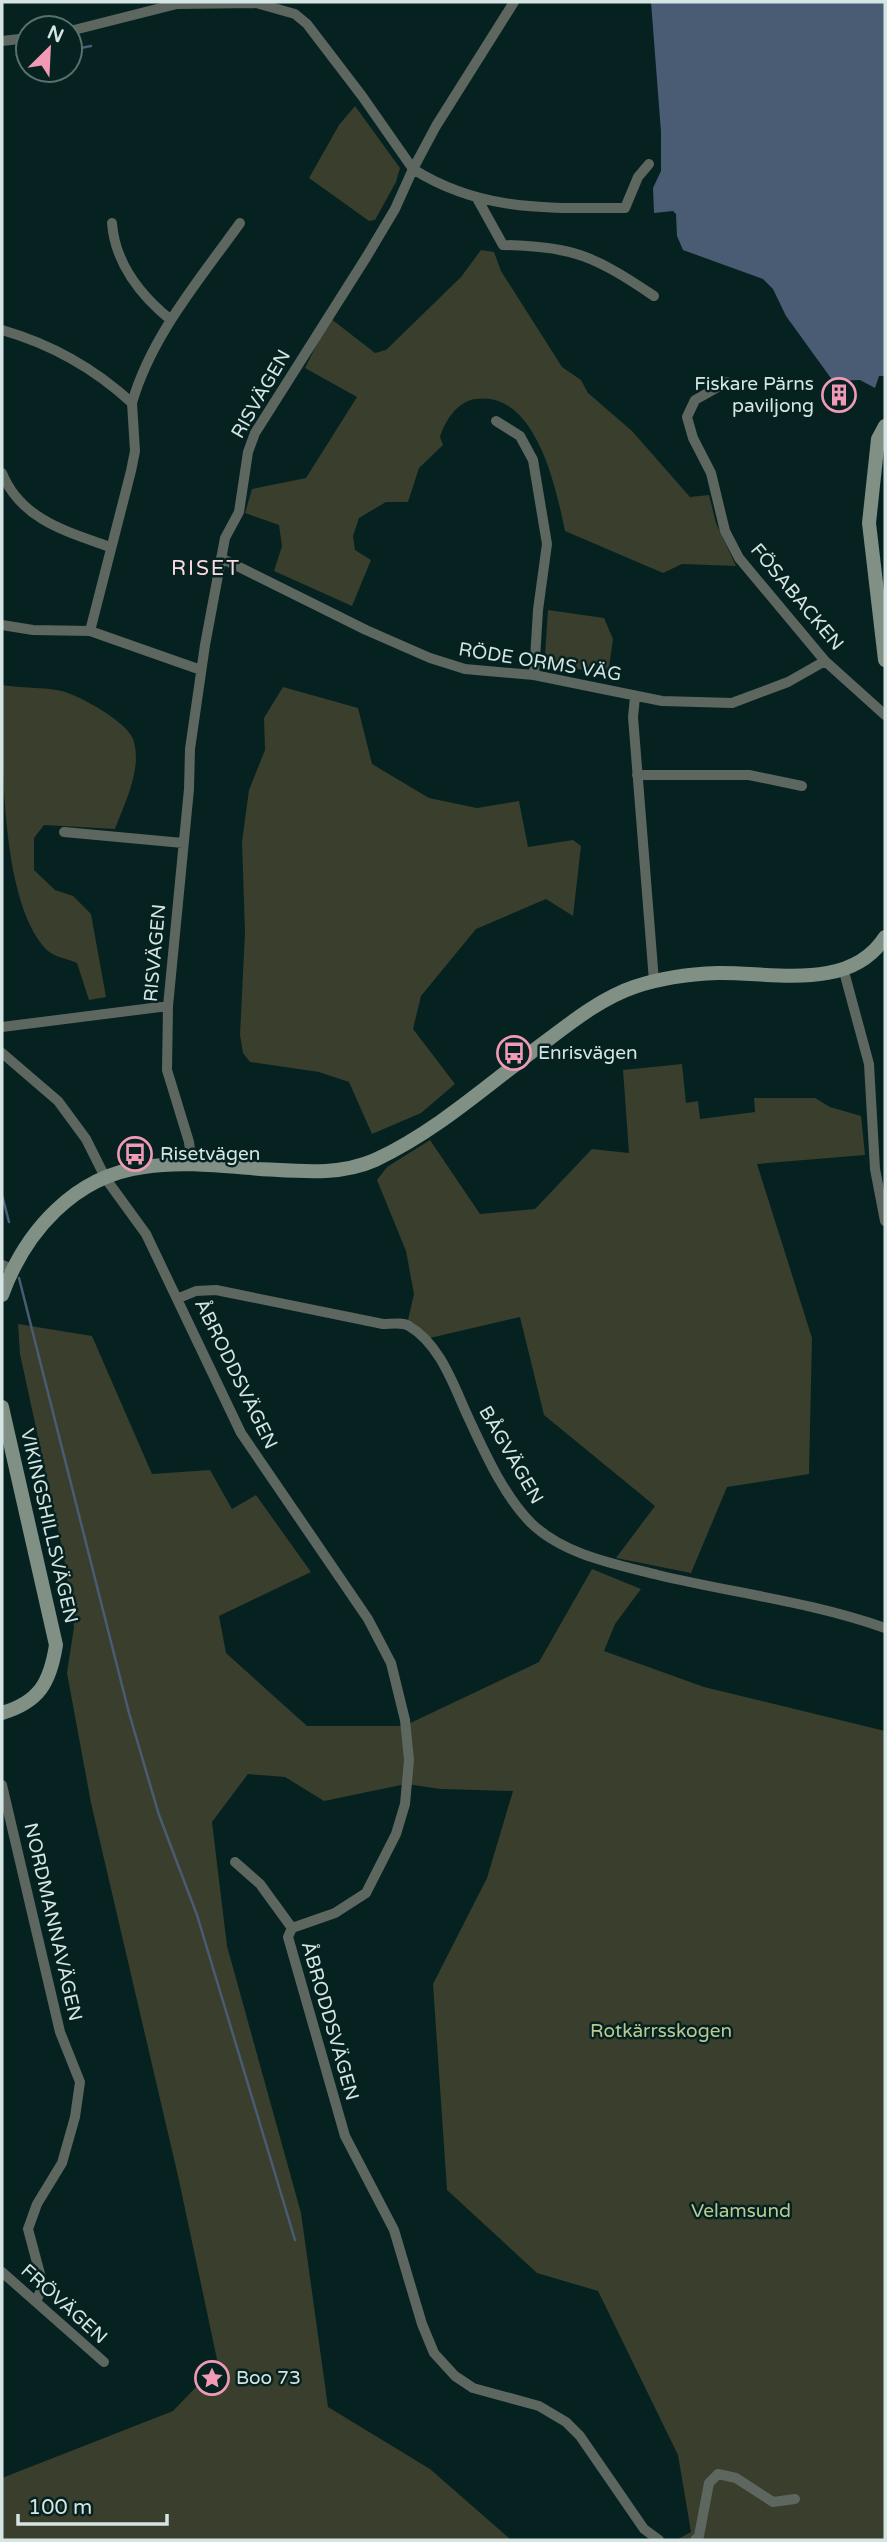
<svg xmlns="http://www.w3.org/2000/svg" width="887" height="2542" viewBox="0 0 887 2542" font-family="'Varela Round',sans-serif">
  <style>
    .green { fill: #393e2d }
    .water { fill: #4a5c74 }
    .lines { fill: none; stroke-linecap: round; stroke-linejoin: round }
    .stream { stroke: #4a5c74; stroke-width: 2.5 }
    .street { stroke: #5d665f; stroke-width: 10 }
    .secondary { stroke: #819085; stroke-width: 14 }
    .labels { text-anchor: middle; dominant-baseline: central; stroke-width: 5; stroke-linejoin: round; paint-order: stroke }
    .poi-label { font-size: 19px; fill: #d5e5e3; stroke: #052220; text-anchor: start }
    .street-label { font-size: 19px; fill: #d5e5e3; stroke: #052220 }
    .park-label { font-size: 19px; fill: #bac891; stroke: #052220 }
    .neighbourhood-label { font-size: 21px; letter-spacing: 2px; fill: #fcd9e3; stroke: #052220 }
  </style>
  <rect width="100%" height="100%" fill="#052220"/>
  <path class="green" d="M355,106l45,62 -4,14 -21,38 -6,1 -60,-43 30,-53z
    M481,250l13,2 7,19 61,96 19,13 7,13 44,38 58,66 19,-2 7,28 20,43 -54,-2 -19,9 -98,-42c-9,-43 -29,-141 -90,-132 -18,3 -30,22 -35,38l3,8 -24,23 -11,34h-22l-27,16 -6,18 2,14 16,10 -19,46 -78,-35 8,-25 -3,-21 -34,-12 7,-24 54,-11 51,-81 -52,-29 25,-50 45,35 11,-3 75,-73z
    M548,610l56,8 9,21 -5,35 -55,-9 -8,-10z
    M2,685c19,3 41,2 60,6 18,5 64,30 71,48 10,29 -8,63 -18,90l-71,-4 -10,13v32l21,20 18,6 18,18 15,83 -17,3 -12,-37c-9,-4 -22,-6 -29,-12 -48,-46 -46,-195 -46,-266z
    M283,687l75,21 14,56 57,34 48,10 42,-7 9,46 45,-7 8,6 -8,70 -27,-17 -70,30 -55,67 -8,33 42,55 -34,29 -49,21 -23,-52 -30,-10 -69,-10 -7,-9 -3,-18 5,-103 -3,-90 7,-52 16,-40 -1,-32z
    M682,1064l4,39 12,-2 2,18 55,-7 -1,-14h61l15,9 31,9 4,39 -108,9 55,174 -3,136 -82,13 -36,86 -75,-15 39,-52 -111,-91 -24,-98 -90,21 -22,-18 6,-26 -8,-43 -29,-71 10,-13 43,-27 50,74 55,-5 57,-60 37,4 -6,-83z
    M18,1324l74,12 60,138 58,-4 22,39 24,-14 55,77 -92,44 7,37 81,73h97l135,-64 53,-93 49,20 -26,35 -11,27 100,36 181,44v809h-209l15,-8 -13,-77 -80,-164 -61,-18 -90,-83 -14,-206 54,-106 26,-87 -72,-2 -35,-5 -82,17 -39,-24 -37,-3 -36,48 15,124 74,267 27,194 102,62 81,71h-509v-62l171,-67 45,-47 -40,-188 -87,-373 -24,-130 7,-46 -10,-70 -44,-203z"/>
  <path class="water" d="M651,2h234v374h-6l-4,12 -15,-8 -27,1 -47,-65 -13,-27 -10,-10 -80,-29 -6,-14 -1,-22 -3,-3 -19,2 -1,-25 8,-17v-39z"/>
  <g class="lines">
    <path class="stream" d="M70,50l21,-4
      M2,1195l7,27
      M19,1278l110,435 30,102 38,100 98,325"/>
    <path class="street" d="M514,2l-78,124 -23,43c68,43 134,39 212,39l13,-31 11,-13
      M70,31l107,-27 79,-1 39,11 12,10 55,72 51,73 -18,40 -28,47 -112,177 -7,19 -9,60 -14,26 -20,107 -15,104 -1,40 -21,217 -1,64 22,72 3,23
      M2,41l26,-3
      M478,200l25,45c71,1 93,12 151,51
      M112,223c3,40 29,73 59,97
      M2,330c49,14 93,39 130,73l3,48 -4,20 -41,160
      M727,382l-32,18 -8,17 6,21 18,35 14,58 14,27 86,103 60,54
      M132,403c19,-67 68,-124 108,-180
      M496,421l24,15 13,24 14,84 -9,66 -4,65
      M2,473c19,47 66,59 108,74
      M221,558l145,72 64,28 35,11 69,6 128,26 70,2 56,-21 37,-21
      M2,625l31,5 57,1 111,39
      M635,697l-2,20 21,264
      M637,775h112l53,11
      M64,832l119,11
      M843,968l26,96 6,105 10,52
      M2,1027l166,-21
      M2,1053l56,48 28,38 20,40 40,55 95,199 127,186 23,44 14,57 4,40 -4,44 -9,30 -30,59 -31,20 -43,15 -4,9 57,199 49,94 28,94 12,29 21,23 18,12 66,18 27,16 14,14 64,93 15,11
      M2,1265l10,4
      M179,1298l17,-7 20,-1 167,34c8,0 20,-2 26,2 32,19 45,61 60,93 16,34 35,77 62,104 33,32 84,41 127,52 75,18 154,27 227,53
      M2,1785l58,247 20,50 -5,35 -13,46 -25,41 -9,25 15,56 -7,17
      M235,1862l25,22 32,44
      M2,2272l102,90
      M695,2540l4,-4 10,-53 9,-9 18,4 37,24 22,-3"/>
    <path class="secondary" d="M885,426l-7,13 -9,84 16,137
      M2,1295c23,-63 72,-119 142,-128 38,-6 78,-1 116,2 39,2 79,7 115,-9 63,-29 118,-80 174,-121 25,-19 55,-42 85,-52 26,-9 56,-13 84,-14 54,-1 132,19 167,-36
      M2,1407l54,238c-6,38 -17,57 -54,68"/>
  </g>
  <defs>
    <g id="building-ring" transform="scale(1.75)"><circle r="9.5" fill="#052220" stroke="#f09ab6" stroke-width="1.5"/><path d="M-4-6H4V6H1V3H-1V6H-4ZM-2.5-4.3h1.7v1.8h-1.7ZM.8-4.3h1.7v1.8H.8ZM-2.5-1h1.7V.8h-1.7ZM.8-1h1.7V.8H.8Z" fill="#f09ab6"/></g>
    <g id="bus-ring" transform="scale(1.75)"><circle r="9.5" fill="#052220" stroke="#f09ab6" stroke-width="1.5"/><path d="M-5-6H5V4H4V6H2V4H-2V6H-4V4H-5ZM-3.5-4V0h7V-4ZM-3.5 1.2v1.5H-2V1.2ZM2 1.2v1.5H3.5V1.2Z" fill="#f09ab6"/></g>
    <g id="sight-ring" transform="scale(1.75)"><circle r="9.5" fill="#052220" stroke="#f09ab6" stroke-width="1.5"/><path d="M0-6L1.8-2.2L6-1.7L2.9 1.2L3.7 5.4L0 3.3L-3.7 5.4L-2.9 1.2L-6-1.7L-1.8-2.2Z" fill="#f09ab6"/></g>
  </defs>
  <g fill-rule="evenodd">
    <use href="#building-ring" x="839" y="395"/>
    <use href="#bus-ring" x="514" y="1053"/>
    <use href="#bus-ring" x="135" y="1154"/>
    <use href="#sight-ring" x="212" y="2378"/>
  </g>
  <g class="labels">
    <g class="poi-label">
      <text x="814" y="384" text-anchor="end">Fiskare Pärns<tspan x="814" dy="22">paviljong</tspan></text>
      <text x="538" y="1053">Enrisvägen</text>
      <text x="160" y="1154">Risetvägen</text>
      <text x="236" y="2378">Boo 73</text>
    </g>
    <g class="street-label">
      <text transform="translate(261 394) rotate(-60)">RISVÄGEN</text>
      <text transform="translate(797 597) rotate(50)">FÖSABACKEN</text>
      <text transform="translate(540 662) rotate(9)">RÖDE ORMS VÄG</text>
      <text transform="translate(155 953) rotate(-85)">RISVÄGEN</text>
      <text transform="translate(236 1374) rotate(64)">ÅBRODDSVÄGEN</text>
      <text transform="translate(511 1455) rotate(60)">BÅGVÄGEN</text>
      <text transform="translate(49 1526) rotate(77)">VIKINGSHILLSVÄGEN</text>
      <text transform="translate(53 1922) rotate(77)">NORDMANNAVÄGEN</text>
      <text transform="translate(330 2021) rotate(74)">ÅBRODDSVÄGEN</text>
      <text transform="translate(64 2304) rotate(42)">FRÖVÄGEN</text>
    </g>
    <g class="park-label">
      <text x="661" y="2031">Rotkärrsskogen</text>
      <text x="741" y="2211">Velamsund</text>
    </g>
    <g class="neighbourhood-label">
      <text x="206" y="568">RISET</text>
    </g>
  </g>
  <rect width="887" height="2542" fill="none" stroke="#d5e5e3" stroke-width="7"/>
  <g transform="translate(49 49) rotate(24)"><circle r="33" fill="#052220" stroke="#58706e" stroke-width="2"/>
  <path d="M0-5L12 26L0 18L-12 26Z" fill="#f09ab6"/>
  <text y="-10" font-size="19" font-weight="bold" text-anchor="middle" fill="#d5e5e3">N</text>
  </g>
  <path d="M18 2514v10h149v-10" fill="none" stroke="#d5e5e3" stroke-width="3.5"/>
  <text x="28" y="2514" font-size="21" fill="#d5e5e3" stroke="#052220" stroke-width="5" paint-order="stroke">100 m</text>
</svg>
